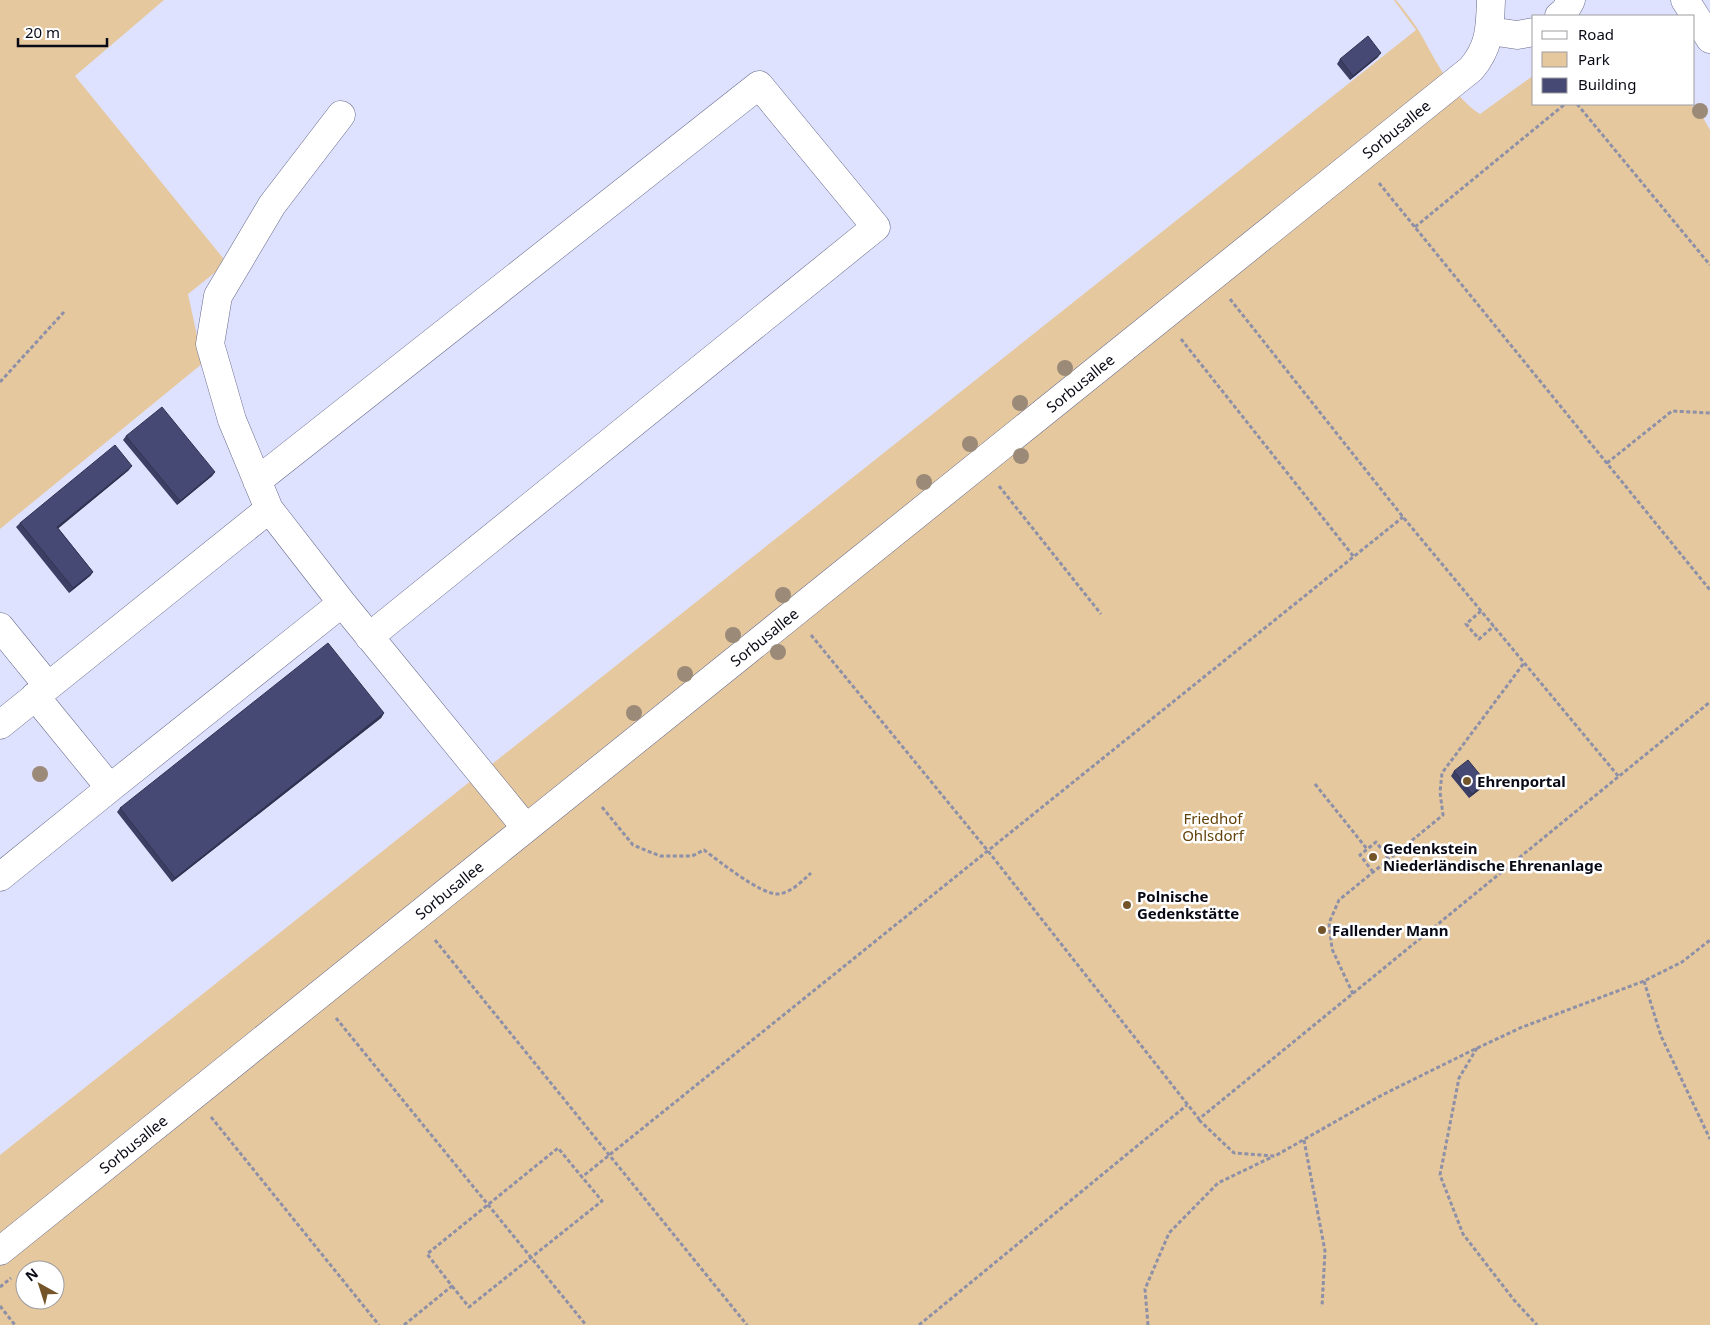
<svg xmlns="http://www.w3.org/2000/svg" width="1710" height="1325" viewBox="0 0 1710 1325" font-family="'Noto Sans',sans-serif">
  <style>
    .green { fill: #e6c89f; fill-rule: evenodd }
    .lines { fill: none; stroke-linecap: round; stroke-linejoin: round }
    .minor-casing { stroke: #686b8b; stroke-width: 29 }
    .major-casing { stroke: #686b8b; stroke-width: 29 }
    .path { stroke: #8d90a6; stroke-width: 3; stroke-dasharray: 4 2.5; stroke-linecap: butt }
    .minor { stroke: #fff; stroke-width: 28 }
    .major { stroke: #fff; stroke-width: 28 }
    .tree { fill: #9a8a77 }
    .wall { fill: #3c3f64 }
    .shaded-wall { fill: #313351 }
    .building { fill: #464974; stroke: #313351 }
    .poi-dot { fill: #735529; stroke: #fff; stroke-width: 2 }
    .labels { text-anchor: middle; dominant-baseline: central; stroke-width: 5; stroke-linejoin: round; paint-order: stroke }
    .street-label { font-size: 15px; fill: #090a15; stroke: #fff }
    .poi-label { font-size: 15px; font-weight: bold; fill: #090a15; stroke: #fff; text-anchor: start }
    .park-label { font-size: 15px; fill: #624208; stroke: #fff }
  </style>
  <rect width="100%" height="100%" fill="#dee2fe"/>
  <path class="green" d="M0,0h164l-89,76 152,187 -39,31 15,69 -203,166z
    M1394,0h2c8,10 16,20 23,31 16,28 33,65 61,83l54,-39v29h155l9,5 12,21v1195h-1710v-170l1416,-1125zM25,1270h30v30h-30z"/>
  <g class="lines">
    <g class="minor-casing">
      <path id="minor" d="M1559,16l6,-5 6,-11
        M1490,31l27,4 17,-3
        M341,115l-69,90 -54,91 -8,48 22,76 37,89 73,94 184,225
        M257,481l502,-396 117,142 -507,410
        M0,627l48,59
        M35,696l75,92 232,-185
        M0,725l269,-216
        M0,877l110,-89
        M0,1251l1471,-1182c19,-22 19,-41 20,-69"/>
    </g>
    <g class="major-casing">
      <path id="major" d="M1685,0l25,39"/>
    </g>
    <path class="path" d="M1577,104l133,161
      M1379,183l331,407
      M1415,227l150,-123
      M1230,299l173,218 216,260
      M1181,339l173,218
      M0,382l64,-70
      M1607,463l65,-52 38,2
      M999,486l102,128
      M1481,611l-15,13 13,15 15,-13
      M811,635l177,216 211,268 511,-417
      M1315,784l52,65
      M602,807l31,38 27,11h32l12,-6c15,11 57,45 74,44 13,-1 24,-13 33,-21
      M1373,872l-13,-17 16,-13 13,17
      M435,940l312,385
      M1644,981l17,55 49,103
      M1353,994l-21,-45 -3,-26 10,-23 104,-85 -3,-23 2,-19 82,-110
      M336,1018l250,307
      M1477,1048l-18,30 -19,97 23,59 51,66 23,25
      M211,1117l168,208
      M1199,1120l35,33 41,3 107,-61 89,-44 49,-23 124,-47 38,-19 28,-22
      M1304,1140l21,111 -3,56
      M452,1286l17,21 133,-106 -20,-24
      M0,1287l11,-9
      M0,1306l15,19
      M404,1325l48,-39 -25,-32 131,-106 24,29 821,-660
      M919,1325l268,-220
      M1148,1325l-3,-36 24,-56 49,-50 56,-27"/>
    <use href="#minor" class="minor"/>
    <use href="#major" class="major"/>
  </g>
  <g class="tree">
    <circle cx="1700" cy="111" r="8"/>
    <circle cx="1065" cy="368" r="8"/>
    <circle cx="1020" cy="403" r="8"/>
    <circle cx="970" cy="444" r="8"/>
    <circle cx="1021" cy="456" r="8"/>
    <circle cx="924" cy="482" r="8"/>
    <circle cx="783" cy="595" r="8"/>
    <circle cx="733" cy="635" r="8"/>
    <circle cx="778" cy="652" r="8"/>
    <circle cx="685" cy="674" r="8"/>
    <circle cx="634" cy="713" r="8"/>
    <circle cx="40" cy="774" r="8"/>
  </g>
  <path class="wall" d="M1378,57l-28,23 -13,-16 3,-5z
    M126,436l89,36 -3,4 -35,29 -54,-65z
    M129,470l-71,58 35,44 -3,4 -21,17 -53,-66 4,-4z
    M384,713l-3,5 -209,164 -55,-70 3,-4z
    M1454,771l32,11 -3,5 -14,11 -18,-22z"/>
  <path class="shaded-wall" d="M1381,53l-3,4 -28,23 3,-4z
    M132,466l-3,4 -75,62 3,-5z
    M215,472l-3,4 -35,29 3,-4z
    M93,572l-3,4 -21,17 4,-5z
    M384,713l-3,5 -209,164 3,-4z
    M1486,782l-3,5 -14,11 3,-4z"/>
  <path class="building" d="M1368,36l13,17 -28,23 -13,-17z
    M162,407l53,65 -35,29 -54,-65z
    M115,445l17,21 -75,61 36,45 -20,16 -53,-65z
    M328,643l56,70 -209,165 -55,-70z
    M1468,760l18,22 -14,12 -18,-23z"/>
  <g class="poi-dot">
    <circle cx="1467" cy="781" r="5"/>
    <circle cx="1373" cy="857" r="5"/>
    <circle cx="1127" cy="905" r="5"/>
    <circle cx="1322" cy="930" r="5"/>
  </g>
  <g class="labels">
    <g class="street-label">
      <text transform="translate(1396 129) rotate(-39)">Sorbusallee</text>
      <text transform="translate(1080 383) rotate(-39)">Sorbusallee</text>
      <text transform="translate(764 637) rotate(-39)">Sorbusallee</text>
      <text transform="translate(449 890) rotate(-39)">Sorbusallee</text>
      <text transform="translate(133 1144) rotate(-39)">Sorbusallee</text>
    </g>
    <g class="poi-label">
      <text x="1477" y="781">Ehrenportal</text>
      <text x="1383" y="848">Gedenkstein<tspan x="1383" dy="17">Niederländische Ehrenanlage</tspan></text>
      <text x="1137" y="896">Polnische<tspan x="1137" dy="17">Gedenkstätte</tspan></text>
      <text x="1332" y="930">Fallender Mann</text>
    </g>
    <g class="park-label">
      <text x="1213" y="818">Friedhof<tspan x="1213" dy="17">Ohlsdorf</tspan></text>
    </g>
  </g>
  <rect x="1532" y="15" width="162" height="90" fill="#ffffff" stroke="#9d9da1"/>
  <rect x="1542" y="31" width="25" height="8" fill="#ffffff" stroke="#9d9da1"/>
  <text x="1578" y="40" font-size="15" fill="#090a15">Road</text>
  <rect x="1542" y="52" width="25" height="15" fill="#e6c89f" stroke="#9d9da1"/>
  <text x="1578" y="65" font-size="15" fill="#090a15">Park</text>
  <rect x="1542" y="78" width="25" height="15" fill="#464974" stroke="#9d9da1"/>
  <text x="1578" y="90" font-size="15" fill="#090a15">Building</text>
  <g transform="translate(40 1285) rotate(321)"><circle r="24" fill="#ffffff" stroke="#9d9da1"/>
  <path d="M0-4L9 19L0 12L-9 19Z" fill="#735529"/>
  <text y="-8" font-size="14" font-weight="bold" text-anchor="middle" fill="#090a15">N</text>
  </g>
  <path d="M18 38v8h89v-8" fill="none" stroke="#090a15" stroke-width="2.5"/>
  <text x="25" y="38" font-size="15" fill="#090a15" stroke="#ffffff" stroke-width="4" paint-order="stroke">20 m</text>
</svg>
